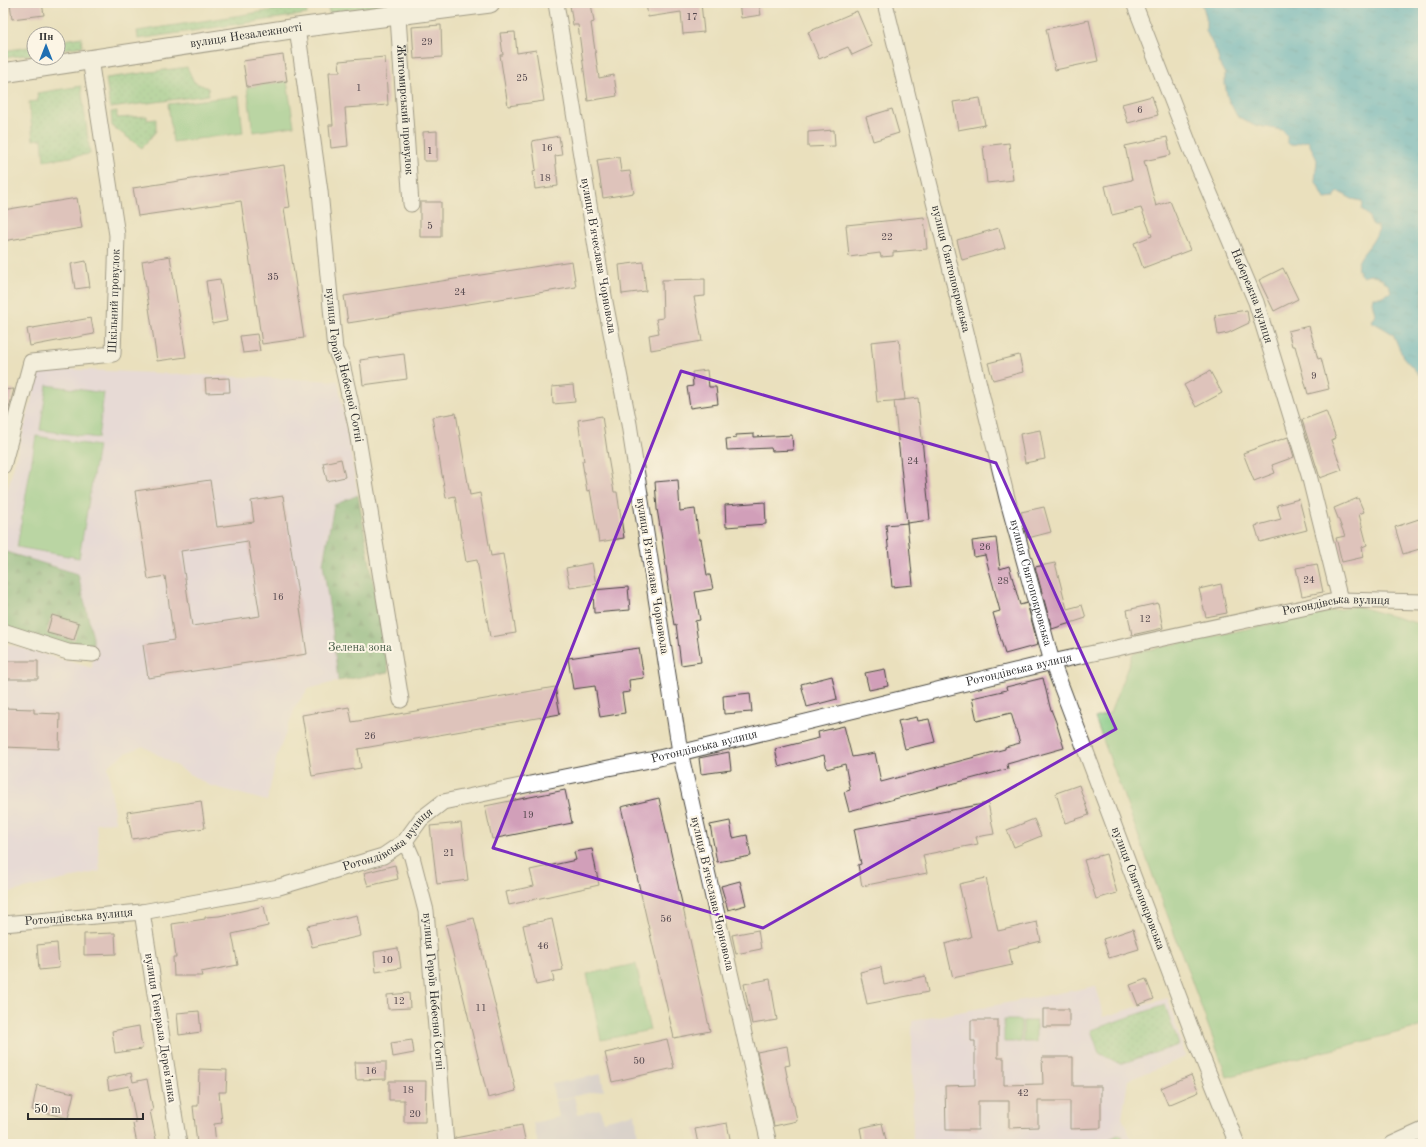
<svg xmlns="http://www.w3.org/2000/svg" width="1426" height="1147" viewBox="0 0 1426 1147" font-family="'Old Standard TT',serif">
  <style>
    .built { fill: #e4d3f2 }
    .industrial { fill: #c6c0da }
    .grass { fill: url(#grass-dots); stroke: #567a57 }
    .forest { fill: url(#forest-firs); stroke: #4a6c4e }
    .green { fill: #82c883; stroke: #567a57 }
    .water { fill: url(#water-ripples); stroke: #3a6d7a }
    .building { fill: #d19fb9; fill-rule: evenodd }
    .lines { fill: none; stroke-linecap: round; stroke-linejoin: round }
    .minor-casing { stroke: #484641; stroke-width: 17 }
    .tertiary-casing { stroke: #484641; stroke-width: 21 }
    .minor { stroke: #fff; stroke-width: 15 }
    .tertiary { stroke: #fff; stroke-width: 19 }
    .marked { fill: none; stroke: #7b2cbf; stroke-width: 3; stroke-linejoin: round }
    .labels { text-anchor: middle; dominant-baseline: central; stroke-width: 4; stroke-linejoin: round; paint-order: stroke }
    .number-label { font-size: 10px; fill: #54484e }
    .street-label { font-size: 12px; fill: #2b2b2b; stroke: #fcf5e5 }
    .park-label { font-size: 12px; fill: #455a45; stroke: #fcf5e5 }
  </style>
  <defs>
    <pattern id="grass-dots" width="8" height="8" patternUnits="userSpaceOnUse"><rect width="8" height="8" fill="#82c883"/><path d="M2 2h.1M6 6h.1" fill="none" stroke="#6ba36b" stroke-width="1.8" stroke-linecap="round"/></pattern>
    <pattern id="forest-firs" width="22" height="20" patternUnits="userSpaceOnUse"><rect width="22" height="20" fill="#69ac71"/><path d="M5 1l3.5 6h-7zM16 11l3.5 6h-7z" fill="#578c5d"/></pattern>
    <pattern id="water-ripples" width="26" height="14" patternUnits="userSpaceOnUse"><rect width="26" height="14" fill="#49afc9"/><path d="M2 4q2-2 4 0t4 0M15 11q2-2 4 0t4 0" fill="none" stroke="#3d8fa3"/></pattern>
  </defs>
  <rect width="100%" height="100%" fill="#fcf5e5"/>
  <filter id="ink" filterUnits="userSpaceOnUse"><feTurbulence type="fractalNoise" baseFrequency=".025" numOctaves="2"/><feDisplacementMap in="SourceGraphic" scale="8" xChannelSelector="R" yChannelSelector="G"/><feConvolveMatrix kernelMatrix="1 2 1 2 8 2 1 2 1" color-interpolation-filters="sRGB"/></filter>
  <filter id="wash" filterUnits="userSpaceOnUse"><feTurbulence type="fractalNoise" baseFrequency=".012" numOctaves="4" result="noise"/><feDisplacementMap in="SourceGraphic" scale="16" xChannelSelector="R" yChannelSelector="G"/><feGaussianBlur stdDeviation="0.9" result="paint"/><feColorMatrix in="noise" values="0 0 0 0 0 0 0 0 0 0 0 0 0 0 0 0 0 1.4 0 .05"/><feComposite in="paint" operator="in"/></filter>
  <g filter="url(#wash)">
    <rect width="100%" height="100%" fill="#eae0bd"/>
    <path class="built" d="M40,368l298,13 51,291 -51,9 -30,8 -12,17 -19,50 -10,45 -59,-16 -65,-39 -17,7 -18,13 7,56 -19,1 4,48 -97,23v-251l12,3 77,22 1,-30 -15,-64 -75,-23v-44z
      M1096,986l7,31 65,-19 15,50 2,9 -57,23 -6,38 12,26h-224l3,-1 -1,-122z"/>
    <path class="industrial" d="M601,1074l3,16 -49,10 -3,-16z
      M574,1097l4,17 22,-5 3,12 32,-8 4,31h-101l-5,-21 26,-6 -3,-16z"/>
    <path class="grass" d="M327,3h55v2l-53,8z
      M306,5l1,9 -169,25 -1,-8z
      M81,37l2,9 -25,4v-9z
      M34,46v8l-31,4v-7z
      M187,67l7,15 14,6 1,7 -99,13 -4,-30z
      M81,86l9,68 -46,7 -2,-22 -9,1 -4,-38 9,-1 -1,-8z
      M117,111v7l30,-2v4l9,-1v12l-14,17 -30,-22 -1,-14z
      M1165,1005l14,40 -59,19 -21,-11 -8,-23z"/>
    <path class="forest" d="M358,495l31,177 -51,9 -6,-55 -9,-63 11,-58z
      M3,551l75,23 15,64v16l-90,-23z"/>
    <path class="green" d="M287,81l7,45 -41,6 -6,-45z
      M239,96l4,37 -70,9 -5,-38z
      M47,385l57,8 -6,45 -58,-8z
      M36,436l62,10 -19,112 -62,-11z
      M1356,606l67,19v401l-196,51 -132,-359 15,-5 23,-60z
      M636,964l14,66 -49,10 -14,-66z
      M1004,1020h17v22h-17z
      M1023,1021h13v21h-13z
      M1120,1134l5,10h-25z"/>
    <path class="water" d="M1202,3h221v376l-20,-22 -10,-23 -22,-13 4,-7 -3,-12 1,-5h7l11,-5c0,-7 -11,-16 -18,-17 -4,0 -7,1 -10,2 -14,-12 2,-24 9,-35 3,-4 4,-8 7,-12l-2,-4c-6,-1 -7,-4 -8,-10l-7,-6 1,-6 -2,-3 -9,-2 -13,-7 -3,2 -2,4 -9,1 -10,-19 2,-20 -9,-19c-6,0 -11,4 -18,4l-3,-3v-6l-5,-6 -29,-5 -16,-9 -9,-17 -3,-14v-11l-5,-9 -3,-12 -11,-22v-14z"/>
    <g id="blocks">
      <path class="building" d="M10,3h32l2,12 -32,4z
        M591,3l3,19 -3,1 8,55 15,-3 3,21 -29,5 -10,-76h-5l-3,-20z
        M646,3h55l3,29 -21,2 -2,-22 -33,5z
        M739,3h20l2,12 -20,3z
        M857,11l15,35 -20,9 -4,-8 -29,12 -11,-27z
        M1089,20l9,41 -43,9 -9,-41z
        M441,25l1,32 -28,2 -2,-32z
        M515,32l2,21 19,-3 8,51 -36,5 -8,-51h3l-3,-22z
        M283,55l4,26 -40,6 -4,-26z
        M385,57l3,48 -43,3 3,38 -17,2 -2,-23h4l-4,-53h11l-1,-11z
        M1152,96l6,19 -30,8 -6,-19z
        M980,98l5,27 -27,5 -5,-28z
        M892,109l7,24 -26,8 -7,-24z
        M834,130l1,16 -27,1v-15z
        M437,131v30h-13l-1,-29z
        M559,136l3,19 -7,1 3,30 -23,3 -2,-18 3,-1 -4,-29z
        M1167,137l4,18 -27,6 12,45 14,-5 20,49 -47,18 -9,-25 18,-7 -11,-28 -29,7 -7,-29 27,-6 -7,-34z
        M1009,143l4,37 -26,3 -4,-37z
        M619,157l2,15 9,-1 4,22 -31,5 -6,-38z
        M284,165l6,42 -6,1 20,130 -42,6 -21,-143 -103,15 -5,-28z
        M77,198l5,30 -79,13v-31z
        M420,202h21v35h-21z
        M924,217l3,32 -34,3v4l-12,1 -1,-4 -31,4 -3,-32z
        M999,228l6,20 -43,12 -5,-20z
        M170,256l16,101 -29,4 -15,-100z
        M86,261l4,26 -15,2 -4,-25z
        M572,261l4,26 -228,36 -4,-27z
        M643,262l3,29 -24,3 -3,-29z
        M1283,268l15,31 -24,12 -15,-31z
        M220,279l7,42 -15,3 -6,-43z
        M705,279v17l-11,1 8,44 -51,9 -2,-15 10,-2 -3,-14 7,-1 -1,-38z
        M1247,310l2,13 -21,10 -10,2 -3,-20z
        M91,318l3,16 -64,12 -3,-17z
        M1309,326l9,33 3,-1 8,31 -21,5 -13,-48h-3l-4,-15z
        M257,334l3,17 -17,2 -3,-17z
        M899,339l6,61 -28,2 -6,-60z
        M404,354l3,25 -44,6 -3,-25z
        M1019,355l4,17 -30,8 -5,-17z
        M707,370l2,17h7l2,17 -28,4 -3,-21 6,-1 -1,-14z
        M1210,371l12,22 -26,14 -12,-22z
        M229,378l1,14 -24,1 -1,-14z
        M573,385l2,17 -22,2 -1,-17z
        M14,389l-10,39h-1v-38z
        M918,398l12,122 -23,3 -13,-122z
        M1326,411l10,27 -5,2 11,30 -22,8 -18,-58z
        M456,413l14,82 10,-2 11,63 12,-2 13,79 -26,4 -13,-77 -11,2 -11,-66 -9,2 -14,-81z
        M602,416l6,41 6,35h3l7,46 -25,4 -9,-52 -3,1 -5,-30h2l-6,-41z
        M1040,430l5,29 -20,4 -5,-29z
        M754,434v3l38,-2 1,15 -21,1 -1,-3 -44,2 -1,-11 10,-1v-3z
        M1288,437l6,20 -22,8 3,8 -21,8 -11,-28z
        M341,459l4,18 -18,4 -4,-18z
        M210,480l7,47 37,-5 -3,-21 32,-5 24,158 -159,24 -5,-33 31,-5 -9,-64 -17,3 -13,-88zM248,541l12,75 -68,10 -11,-75z
        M678,480l2,31 15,-2 4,30h2l6,36h3l3,14 -18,3 5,28 -5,1 6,41 -20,3 -5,-41 -2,1 -7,-43 1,-1 -7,-48 -4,-24 -2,-27z
        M1358,498l6,14 -5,2 8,31 -5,2 2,10 -22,5 -6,-24 9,-2 -11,-28z
        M1299,499l8,31 -47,12 -5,-16 26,-7 -4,-14z
        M765,502l1,22 -40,3 -1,-22z
        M1044,507l7,25 -23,6 -7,-26z
        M1419,519l4,15v14l-20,6 -8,-27z
        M907,523l6,62 -21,2 -6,-62z
        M996,538l4,31 9,-3 11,39 7,-2 11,42 -33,9 -12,-41 7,-2 -15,-56 -11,2 -2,-16z
        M592,563l4,21 -26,4 -4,-20z
        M1055,563l12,46 15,-4 4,13 -34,11 -17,-62z
        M1317,564l6,28 -21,4 -6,-28z
        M1221,584l6,29 -21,4 -7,-28z
        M628,587l2,23 -36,3 -1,-23z
        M1158,603l5,25 -31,7 -5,-25z
        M52,615l27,8 -5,17 -27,-7z
        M639,648l5,30 -15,2 1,12 -8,1 3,20 -25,4 -5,-31 -22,3 -5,-31z
        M3,661h35v18h-35z
        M885,669l3,17 -19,4 -4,-17z
        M832,676l5,23 -30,8 -6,-23z
        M1043,678l7,29 6,15 8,26 -57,16 1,5 -159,42 -5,-19 6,-2 -5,-26 -18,5 -3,-14 -45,12 -4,-18 44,-11 -1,-6 26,-6 8,31 23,-4 6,29 124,-33v-2l15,-4 -9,-30 -34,8 -5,-23 35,-8 -1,-3z
        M555,687l5,27 -202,35 3,19 -49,8 -10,-61 47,-8 3,15z
        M750,693l2,19 -28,2 -1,-18z
        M3,708l31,1v4l26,1 -1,35 -56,-2z
        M917,717l1,4 11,-2 6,23 -30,7 -7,-28z
        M729,752l2,18 -30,4 -2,-16z
        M1079,785l10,30 -24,8 -9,-30z
        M565,790l7,33 -80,16 -7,-33z
        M659,798l51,233 -36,7 -53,-231z
        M201,801l4,27 -73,11 -5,-27z
        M988,803l6,31 -18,3 2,7 -55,11 4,18 -65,13 -4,-21 3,-1 -7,-35z
        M1034,819l7,17 -27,11 -7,-17z
        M730,821l3,17 14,-3 4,21 -34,6 -7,-37z
        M461,823l7,57 -31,4 -7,-58z
        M592,849l7,36 -90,20 -3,-13 28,-6 -4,-16 46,-10 -2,-8z
        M1106,854l11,39 -21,6 -12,-39z
        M395,865l3,14 -30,7 -4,-13z
        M986,878l12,53 39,-9 4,19 -32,8 3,16 -59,13 -8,-34 26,-7 -12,-53z
        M740,881l6,24 -18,5 -7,-24z
        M264,906l4,20 -36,8 6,31 -37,7 1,4h-28l-1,-19h3l-4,-33 33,-5v-2l14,-1z
        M357,915l4,21 -49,11 -5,-21z
        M474,918l42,173 -28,7 -42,-173z
        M552,919l11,51 -11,2 2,9 -18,4 -13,-60z
        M1133,929l6,20 -30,9 -6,-19z
        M758,930l3,19 -25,5 -4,-19z
        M115,933l1,21 -32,1v-21z
        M57,943l2,25 -20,2 -2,-25z
        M398,948l3,20 -25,4 -2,-20z
        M881,967l3,18 41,-9 3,16 -61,12 -7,-32z
        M770,979l7,41 -25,4 -8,-40z
        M1146,979l8,20 -16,6 -8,-20z
        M409,993l1,15 -22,1 -1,-14z
        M1043,1009h26v18h-26z
        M199,1011l2,21 -22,3 -2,-22z
        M971,1020h27v38h6v27l39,-1 -1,-27h31v29h28v42l-31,1v-28h-32v26l-29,1v-27h-31v29h-32l-1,-44 30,-1v-44h-4z
        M139,1026l3,23 -27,4 -3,-22z
        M667,1039l7,29 -62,14 -7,-29z
        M412,1040l2,13 -21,4 -2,-14z
        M787,1046l3,19 -5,1 8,39h1l3,16 -23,5 -17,-74z
        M355,1062h31v17l-30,1z
        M199,1069l28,1 -1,22h-7l3,31 -8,1 2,20h-19l-4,-38h5z
        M131,1073l2,9 14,-3 6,31 -3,1 7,33h-20l-4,-20 3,-1 -7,-37 -20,4 -2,-12z
        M1191,1075l8,17 -31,13 -7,-17z
        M389,1081h37l-1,41h-21v-22h-15z
        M37,1085l37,8 -6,25 -36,-8z
        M727,1123l4,21h-33l-3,-15z
        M882,1123l5,21h-24l-3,-16z
        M522,1125l4,19h-71v-6z"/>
    </g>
  </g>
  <g filter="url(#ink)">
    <use href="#blocks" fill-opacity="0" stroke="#484641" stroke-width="1"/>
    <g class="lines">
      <g class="minor-casing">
        <g id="minor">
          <path id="s1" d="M397,3l14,201"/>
          <path d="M556,3l49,299 24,122 51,328 89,392"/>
          <path id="s2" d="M885,3l122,495 45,164 144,380 41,102"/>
          <path id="s3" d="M1134,3l57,146 65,153 53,173 31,125"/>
          <path id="s4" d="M297,28l23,163 15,159 7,14 14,62 45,274"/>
          <path id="s5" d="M3,466l28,-104 82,-8 4,-119 -27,-176"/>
          <path d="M3,631l65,21 25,2"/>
          <path id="s6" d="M405,841l7,16 14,54 20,233"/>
          <path d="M142,912l37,232"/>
          <path id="s7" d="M3,924l139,-12 137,-25 104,-31 22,-15 16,-22 22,-17 155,-32 57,-11 397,-97 288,-62 83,2"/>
          <path d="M1392,1144l31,-14"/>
        </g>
      </g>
      <g class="tertiary-casing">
        <g id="tertiary">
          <path id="s8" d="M3,73l294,-45 193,-25"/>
        </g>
      </g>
      <use href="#minor" class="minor"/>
      <use href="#tertiary" class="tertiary"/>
    </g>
  </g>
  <path d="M0 0H1426V1147H0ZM681,371l315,92 120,266 -353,199 -270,-80z" fill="#eae0bd" fill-opacity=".55" fill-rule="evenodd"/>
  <path class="marked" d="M681,371l315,92 120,266 -353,199 -270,-80z"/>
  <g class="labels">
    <g class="number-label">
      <text x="692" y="17">17</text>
      <text x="427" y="42">29</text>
      <text x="522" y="78">25</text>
      <text x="359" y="88">1</text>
      <text x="1140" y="110">6</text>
      <text x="547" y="148">16</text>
      <text x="430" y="151">1</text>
      <text x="545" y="178">18</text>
      <text x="430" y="226">5</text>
      <text x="887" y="237">22</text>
      <text x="273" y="277">35</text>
      <text x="460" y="292">24</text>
      <text x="1314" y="376">9</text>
      <text x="913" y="461">24</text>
      <text x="985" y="547">26</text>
      <text x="1309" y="580">24</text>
      <text x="1003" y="581">28</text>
      <text x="278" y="597">16</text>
      <text x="1145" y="619">12</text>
      <text x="370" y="736">26</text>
      <text x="528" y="815">19</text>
      <text x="449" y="853">21</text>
      <text x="666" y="919">56</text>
      <text x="543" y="946">46</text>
      <text x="387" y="960">10</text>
      <text x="399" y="1001">12</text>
      <text x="481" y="1008">11</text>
      <text x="639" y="1061">50</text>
      <text x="371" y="1071">16</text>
      <text x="408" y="1090">18</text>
      <text x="1023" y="1093">42</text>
      <text x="415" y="1114">20</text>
    </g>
    <g class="street-label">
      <text stroke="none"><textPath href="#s8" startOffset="246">вулиця Незалежності</textPath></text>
      <text stroke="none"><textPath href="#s1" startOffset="107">Житомирський провулок</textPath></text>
      <text transform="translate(598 256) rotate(80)">вулиця Вʼячеслава Чорновола</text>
      <text stroke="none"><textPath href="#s2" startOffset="274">вулиця Святопокровська</textPath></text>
      <text stroke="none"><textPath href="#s3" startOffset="316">Набережна вулиця</textPath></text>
      <text stroke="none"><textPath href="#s5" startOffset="243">Шкільний провулок</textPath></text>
      <text stroke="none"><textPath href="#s4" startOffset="341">вулиця Героїв Небесної Сотні</textPath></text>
      <text transform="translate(652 576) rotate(81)">вулиця Вʼячеслава Чорновола</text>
      <text stroke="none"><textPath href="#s2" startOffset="598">вулиця Святопокровська</textPath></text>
      <text stroke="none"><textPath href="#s7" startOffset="1384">Ротондівська вулиця</textPath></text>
      <text stroke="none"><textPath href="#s7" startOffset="1060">Ротондівська вулиця</textPath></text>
      <text stroke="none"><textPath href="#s7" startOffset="736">Ротондівська вулиця</textPath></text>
      <text stroke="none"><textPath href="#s7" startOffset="400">Ротондівська вулиця</textPath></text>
      <text stroke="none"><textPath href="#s2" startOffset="922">вулиця Святопокровська</textPath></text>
      <text transform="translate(712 894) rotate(77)">вулиця Вʼячеслава Чорновола</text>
      <text stroke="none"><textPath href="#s7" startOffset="76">Ротондівська вулиця</textPath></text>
      <text stroke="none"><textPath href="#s6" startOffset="154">вулиця Героїв Небесної Сотні</textPath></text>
      <text transform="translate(160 1028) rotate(81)">вулиця Генерала Деревʼянка</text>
    </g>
    <g class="park-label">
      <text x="360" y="648">Зелена зона</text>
    </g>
  </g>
  <rect width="1426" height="1147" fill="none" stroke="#fcf5e5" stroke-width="16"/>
  <g transform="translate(46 46)"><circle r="19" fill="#fcf5e5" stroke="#a8a49b"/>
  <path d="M0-3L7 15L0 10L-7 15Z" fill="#1f6fb2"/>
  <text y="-6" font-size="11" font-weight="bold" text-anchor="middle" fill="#2b2b2b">Пн</text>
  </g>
  <path d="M28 1113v6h115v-6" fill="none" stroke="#2b2b2b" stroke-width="2"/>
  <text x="34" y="1113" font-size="12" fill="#2b2b2b" stroke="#fcf5e5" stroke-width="3" paint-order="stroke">50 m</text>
</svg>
